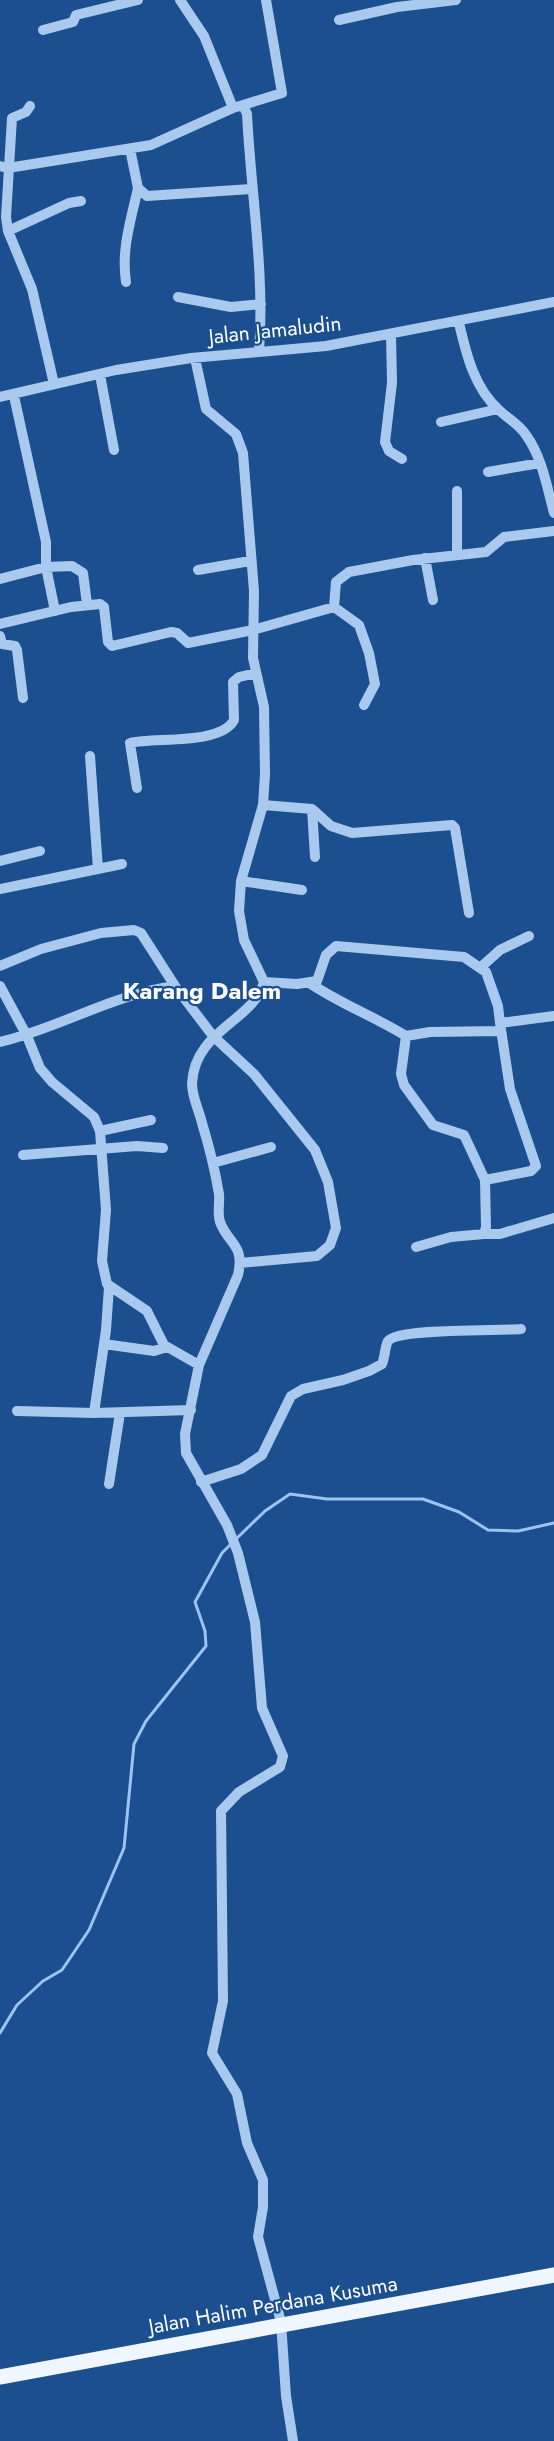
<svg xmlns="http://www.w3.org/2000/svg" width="554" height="2441" viewBox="0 0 554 2441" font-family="Jost,sans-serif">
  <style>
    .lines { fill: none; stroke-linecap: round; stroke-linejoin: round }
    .stream { stroke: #9cc4f0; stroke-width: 3 }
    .minor { stroke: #a9c9ee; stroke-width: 10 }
    .major { stroke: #f0f6ff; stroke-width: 15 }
    .labels { text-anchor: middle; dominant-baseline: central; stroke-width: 4.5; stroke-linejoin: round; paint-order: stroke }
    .street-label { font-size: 21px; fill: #fff; stroke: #1b4f8f }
    .quarter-label { font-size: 24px; font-weight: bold; fill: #fff; stroke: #1b4f8f }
  </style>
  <rect width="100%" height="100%" fill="#1b4f8f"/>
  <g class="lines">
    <path class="stream" d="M236,1539l29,-28 25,-17 37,5h96l36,13 29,18 30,1 36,-8
      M0,2033l17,-28 26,-24 19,-11 27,-40 35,-82 10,-104 12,-23 60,-75 -1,-15 -10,-29 27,-49 9,-9"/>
    <path class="minor" d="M180,0l24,36 29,72 10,-3 4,9c4,80 18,159 12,238
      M339,20l58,-13 59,-7
      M43,30l30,-8 3,-7 62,-15
      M243,105l39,-12 -16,-93
      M30,106l-4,6 -14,6 -6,99 2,14 24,58 22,95
      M130,149l8,39 9,8 104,-7
      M0,166l8,2 143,-23 82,-37
      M8,231l61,-28 12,-2
      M126,282c-5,-33 5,-62 12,-94
      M178,297l53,10 30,-3
      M459,323c7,30 15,65 40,87 9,9 20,14 27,25 16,22 21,52 28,78
      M391,335l1,48 -7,59 4,9 13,8
      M195,358l11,51 30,25 7,19 11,138 -1,67 11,49 1,67 -2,31 -22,76 -2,30 5,29 20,42c-10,39 -70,48 -72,102 0,13 7,26 10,39 7,23 13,47 17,71 1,9 -2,19 1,28 8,22 25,22 18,53l-39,90
      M100,375l14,75
      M0,397l116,-27 75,-12 135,-12 228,-44
      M441,422l57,-13
      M488,472l52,-9
      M457,553v-62
      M425,558l8,42
      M198,570l52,-9
      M0,579l46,-12v-25l-32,-146
      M334,607l2,-25 13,-10 64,-12 73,-8 18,-15 50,-6
      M55,611l-9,-44 26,-1 11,7 4,31
      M0,624l71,-17 29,-3 4,3 4,35 4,4 59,-14 6,1 11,10 65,-13 81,-23 25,18 10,28 6,31 -11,21
      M0,636l2,8 13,2 2,4 6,48
      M90,756l8,113
      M137,788l-7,-45c25,-6 91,2 104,-23l-1,-38 6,-5 17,-4
      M263,805l49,4 19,17 21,7 100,-8 3,3 14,85
      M312,809l3,48
      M0,861l40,-10
      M241,881l61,9
      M0,889l122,-25
      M0,966l41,-17 60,-16 33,-3 7,3 34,53 38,50 41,38 61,76 13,32 8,46 -6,17 -13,11 -77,7
      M481,967l19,-17 29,-14
      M264,982l33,2 20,-3 9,-26 10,-9 128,11 22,15 12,34 2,17 54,-7
      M311,984c30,20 64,33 95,52
      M0,986l27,50 13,32 12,14 42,35 6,14 6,79 -4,51 5,23 40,27 17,34 35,20 -14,69 1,19 41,72 11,28 17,69 7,86 21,48 -3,11 -41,25 -18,19 2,190 -11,52 25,41 10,49 16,37v27l-5,30 23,85 5,74 7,45
      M0,1042c60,-14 113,-48 175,-56
      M100,1131l51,-11
      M23,1155l114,-9 26,2
      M213,1163l58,-16
      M485,1180l-21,-45 -31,-10 -29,-40 -3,-11 5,-38 24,-4 70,-1
      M484,1234h16l54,-16
      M416,1247l35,-10 33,-3 2,-7 -1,-47 46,-9 5,-5 -26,-77 -10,-66
      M104,1344l50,7 13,-4
      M17,1411l77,2 97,-3
      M94,1413l12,-83 3,-43
      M201,1482l40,-13 21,-14 29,-59 12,-7 40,-9 26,-9 13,-7c3,-7 3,-18 6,-23 10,-13 112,-10 133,-12
      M109,1484l11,-71"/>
    <path class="major" d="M0,2377l554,-102"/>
  </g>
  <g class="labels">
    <g class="street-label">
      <text transform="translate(275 330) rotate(-6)">Jalan Jamaludin</text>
      <text transform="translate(273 2305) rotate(-10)">Jalan Halim Perdana Kusuma</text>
    </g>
    <g class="quarter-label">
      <text x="202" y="990">Karang Dalem</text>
    </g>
  </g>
</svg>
